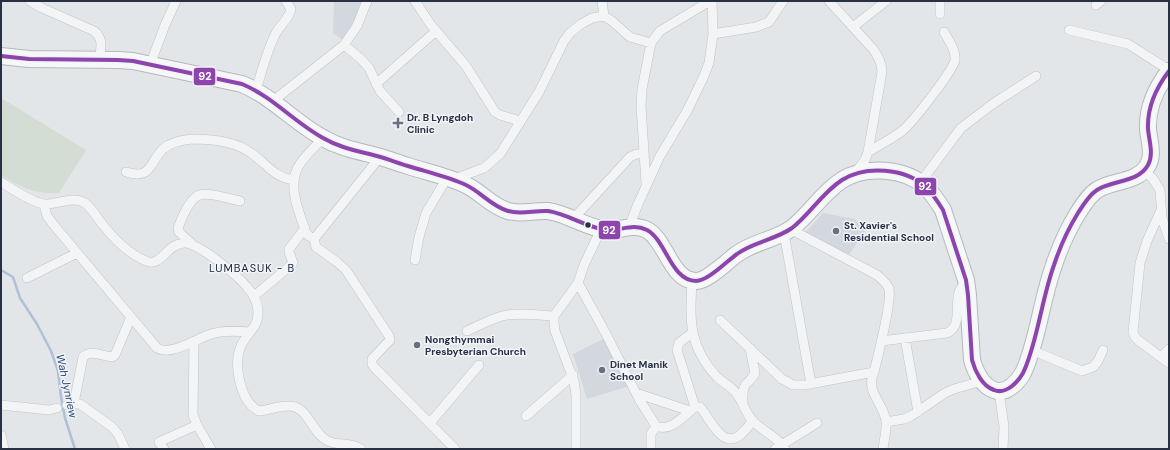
<svg xmlns="http://www.w3.org/2000/svg" width="1170" height="450" viewBox="0 0 1170 450" font-family="'DM Sans',sans-serif">
  <style>
    .built { fill: #d3d7de }
    .green { fill: #d3ddd3 }
    .lines { fill: none; stroke-linecap: round; stroke-linejoin: round }
    .stream { stroke: #b0c1d5; stroke-width: 2.5 }
    .street-casing { stroke: #c0c3c7; stroke-width: 10 }
    .highway-casing { stroke: #b5b8bd; stroke-width: 18 }
    .street { stroke: #f3f4f5; stroke-width: 9 }
    .highway { stroke: #f6f7f7; stroke-width: 16 }
    .bus-1-casing { stroke: #f1f4f8; stroke-width: 7 }
    .bus-1 { stroke: #8e44ad; stroke-width: 4 }
    .poi-dot { fill: #69707e; stroke: #f1f4f8; stroke-width: 1.5 }
    .bus-dot { fill: #283144; stroke: #f1f4f8; stroke-width: 1.5 }
    .labels { text-anchor: middle; dominant-baseline: central; stroke-width: 3; stroke-linejoin: round; paint-order: stroke }
    .poi-label { font-size: 10px; font-weight: bold; fill: #283144; stroke: #f1f4f8; text-anchor: start }
    .neighbourhood-label { font-size: 11px; letter-spacing: 1px; fill: #1a2234; stroke: #f1f4f8 }
    .water-label { font-size: 11px; font-style: italic; fill: #2f4f7b; stroke: #f1f4f8 }
    .line-badge { stroke: #f1f4f8; stroke-width: 1.5 }
    .badge-label { font-size: 11px; text-anchor: middle; font-weight: bold; fill: #fff }
  </style>
  <rect width="100%" height="100%" fill="#e3e6e9"/>
  <path class="built" d="M334,1h38l-6,16 -17,28 -16,-12z
    M823,213l31,6 14,8 -20,29 -45,-21z
    M611,335l22,50 -46,14 -14,-45z"/>
  <path class="green" d="M1,98l85,52 -27,43c-24,2 -38,-6 -58,-18z"/>
  <g class="lines">
    <path class="stream" d="M1,270l12,7 7,21 17,26 14,27 7,20 3,26 4,21 10,31"/>
    <g class="street-casing">
      <path id="street" d="M30,1l12,7 52,23c10,8 7,17 5,29
        M415,1l16,24 35,41 29,46 5,3 20,6
        M602,1l2,15
        M829,1l44,48c5,8 9,14 9,23l-14,80 -3,8 -10,13
        M1096,5l5,-4
        M940,14v-13
        M853,27l33,-26
        M1069,30l59,14 41,26
        M713,34l43,-7 13,-5 14,-21
        M344,45l18,15 7,8 11,23 19,21
        M150,65l15,-40 11,-24
        M376,84l60,-53
        M256,90c6,-19 11,-40 20,-57 5,-9 13,-14 15,-24l-5,-8
        M273,101l71,-56 13,-19 10,-25
        M868,152c11,-7 24,-13 34,-21 10,-8 51,-60 53,-71 1,-10 -6,-19 -11,-28
        M380,157l-66,82 2,8 21,15 9,8 43,66 1,4 -18,19v5l3,4 80,81
        M1144,170l9,9 7,11 2,28 7,21
        M126,172c26,8 23,-9 37,-23 8,-7 19,-9 29,-10 20,0 43,2 59,14 16,11 22,24 43,27
        M454,179l30,-11 16,-14 39,-62 25,-51 6,-8 11,-9 11,-6 12,-2 8,5 18,16 21,6
        M1,182c11,7 30,20 43,22 12,1 30,-9 41,-1 8,6 12,15 18,22 11,14 26,29 43,36 15,7 20,-17 38,-18 14,-1 54,33 63,44 8,9 13,21 10,33 -1,7 -13,18 -16,26 -8,18 -1,56 18,65 10,-1 21,-6 31,-5 19,1 22,28 38,35 11,5 23,1 33,8
        M646,183l-5,-77 1,-17 9,-46 9,-12 50,-30
        M920,183l41,-55 33,-25 42,-27
        M44,204l3,12 6,8 104,124c15,9 42,-12 58,-15 12,-3 23,-2 34,-1
        M1161,210l-14,31 -7,22 -7,69 2,5 4,4 30,22
        M574,218l56,-61 6,-3 8,-1
        M629,227l9,-23 22,-48 27,-45 17,-35 5,-13 4,-29 -1,-33
        M790,229l87,46c5,4 10,8 12,14 3,12 -11,67 -15,83 -9,20 9,30 12,49 1,9 -2,19 -3,28
        M784,233l27,151
        M314,239l-5,-3 -3,-3c-6,-20 -18,-43 -9,-64 5,-11 18,-22 26,-31
        M191,243l-12,-11 -1,-4c3,-8 12,-31 22,-33 9,-3 30,4 40,6
        M415,260l4,-23 7,-24 21,-35
        M27,278l50,-25
        M692,281c-2,39 -4,65 25,96 6,6 14,9 19,16 7,8 9,20 17,28 10,11 24,15 32,28
        M578,283l27,49 34,67 17,27c15,7 28,-11 39,-19h5c10,11 22,43 40,28 5,-4 9,-9 12,-14
        M254,296l36,-30 3,-3 -4,-11v-3l16,-21
        M720,320l62,59 11,6h11l70,-13
        M467,331c12,-6 23,-11 35,-15 16,-4 35,-1 52,0
        M693,332l-14,11 -2,7 18,57
        M905,338l13,74
        M881,341l66,-8c15,-6 8,-28 12,-41l2,-4 6,-3
        M194,342l-1,73 4,10 14,24
        M1031,350l51,21 11,-4 5,-6 5,-11
        M1161,357l8,-8
        M999,391l5,36 -1,22
        M636,393l54,18
        M74,403l9,-46c8,-8 19,-1 29,0l3,-2 16,-38
        M743,404c0,-7 -1,-15 3,-20 4,-4 7,-6 9,-11l-5,-25
        M1,405l48,5 8,-2
        M67,405l7,-2 6,1 32,23 6,7 7,15
        M526,416l47,-41
        M886,422l18,-3 7,-3 34,-23 9,-4 28,-8
        M430,423l49,-58
        M1,435l3,14
        M164,449l-5,-7 38,-17
        M576,449v-54l-2,-14 -19,-50 -1,-8v-7l24,-33 6,-18 17,-36
        M651,449v-15l5,-8
        M775,449l42,-26"/>
    </g>
    <g class="highway-casing">
      <path id="highway" d="M1,56l28,3 89,1 15,1 109,23c31,13 52,38 81,54 17,10 35,13 54,18 11,3 21,7 31,10 19,6 41,11 58,19 15,7 25,21 42,26 13,4 27,-1 40,0 21,3 38,17 59,19 13,1 26,-7 40,0 19,10 24,51 49,51 12,0 31,-20 41,-27 16,-12 38,-14 55,-26 18,-14 30,-35 50,-48 24,-15 63,-12 84,7 7,7 12,15 17,23l23,70 2,15 4,65c3,11 10,26 22,30 12,5 24,-8 29,-17 5,-10 8,-21 11,-32 7,-25 11,-51 20,-76 6,-18 14,-36 24,-52 5,-8 11,-18 19,-23 15,-10 41,-7 51,-25 6,-11 1,-24 0,-36 -1,-23 8,-41 21,-58"/>
    </g>
    <use href="#street" class="street"/>
    <use href="#highway" class="highway"/>
    <g class="bus-1-casing">
      <path id="bus-1" d="M1,56l28,3 89,1 15,1 109,23c31,13 52,38 81,54 17,10 35,13 54,18 11,3 21,7 31,10 19,6 41,11 58,19 15,7 25,21 42,26 13,4 27,-1 40,0 21,3 38,17 59,19 13,1 26,-7 40,0 19,10 24,51 49,51 12,0 31,-20 41,-27 16,-12 38,-14 55,-26 18,-14 30,-35 50,-48 24,-15 63,-12 84,7 7,7 12,15 17,23l23,70 2,15 4,65c3,11 10,26 22,30 12,5 24,-8 29,-17 5,-10 8,-21 11,-32 7,-25 11,-51 20,-76 6,-18 14,-36 24,-52 5,-8 11,-18 19,-23 15,-10 41,-7 51,-25 6,-11 1,-24 0,-36 -1,-23 8,-41 21,-58"/>
    </g>
    <use href="#bus-1" class="bus-1"/>
  </g>
  <g class="poi-dot">
    <path d="M396 117h4v4h4v4h-4v4h-4v-4h-4v-4h4z"/>
    <circle cx="836" cy="231" r="4"/>
    <circle cx="417" cy="345" r="4"/>
    <circle cx="602" cy="370" r="4"/>
  </g>
  <circle class="bus-dot" cx="588" cy="225" r="3.5"/>
  <g class="labels">
    <g class="poi-label">
      <text x="407" y="117">Dr. B Lyngdoh<tspan x="407" dy="12">Clinic</tspan></text>
      <text x="844" y="225">St. Xavier's<tspan x="844" dy="12">Residential School</tspan></text>
      <text x="425" y="339">Nongthymmai<tspan x="425" dy="12">Presbyterian Church</tspan></text>
      <text x="610" y="364">Dinet Manik<tspan x="610" dy="12">School</tspan></text>
    </g>
    <g class="neighbourhood-label">
      <text x="252" y="268">LUMBASUK - B</text>
    </g>
    <g class="water-label">
      <text transform="translate(67 386) rotate(78)">Wah Jynriew</text>
    </g>
  </g>
  <g class="line-badge">
    <rect x="193" y="67" width="23" height="19" rx="4" fill="#8e44ad"/>
    <rect x="914" y="177" width="23" height="19" rx="4" fill="#8e44ad"/>
    <rect x="598" y="220" width="23" height="20" rx="4" fill="#8e44ad"/>
  </g>
  <g class="badge-label">
    <text x="205" y="80">92</text>
    <text x="925" y="190">92</text>
    <text x="609" y="234">92</text>
  </g>
  <rect width="1170" height="450" fill="none" stroke="#283144" stroke-width="4"/>
</svg>
